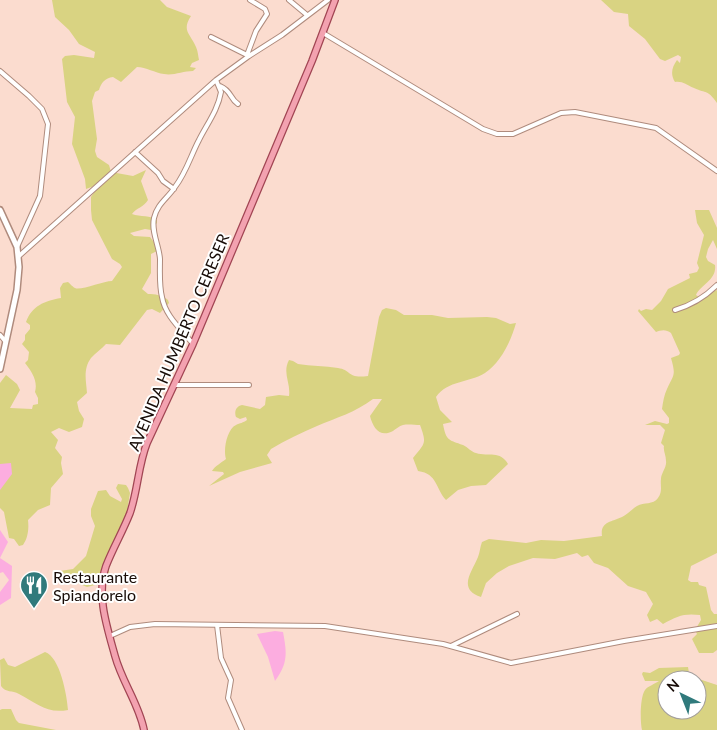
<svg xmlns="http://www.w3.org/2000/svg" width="717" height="730" viewBox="0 0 717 730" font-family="Lato,sans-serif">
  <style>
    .green { fill: #d9d382; fill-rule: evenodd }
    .water { fill: #fcade0 }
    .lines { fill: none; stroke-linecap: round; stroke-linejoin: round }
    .street-casing { stroke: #af8b7d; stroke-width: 6 }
    .secondary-casing { stroke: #af8b7d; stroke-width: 8 }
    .primary-casing { stroke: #a14553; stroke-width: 8 }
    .street { stroke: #fff; stroke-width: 4 }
    .secondary { stroke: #fff; stroke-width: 5 }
    .primary { stroke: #f3a2b0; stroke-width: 5.5 }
    .labels { text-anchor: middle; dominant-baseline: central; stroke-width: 4; stroke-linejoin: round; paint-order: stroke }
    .street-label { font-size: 16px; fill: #180c07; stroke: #fff }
    .poi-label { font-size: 16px; fill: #180c07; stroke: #fff; text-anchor: start }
  </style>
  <rect width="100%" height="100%" fill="#fbdccf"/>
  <path class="green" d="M52,0h108l7,7 24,9c-10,15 0,18 5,31 2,4 2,9 3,13l-7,3 -2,4 6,1 -3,3c-10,0 -20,5 -29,3 -9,-1 -18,-7 -27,-7l-16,15 -8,-5c-8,1 -12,6 -14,13l-4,2 -3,9 5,38 -2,12 2,6 12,8 2,7 22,4 13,-6 -5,11 7,19c-4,7 -12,8 -16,14 8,3 19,1 25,6v3l-6,7 -6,-1 -15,4 4,3 16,1 6,8 1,6 -6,3v19l-9,16 6,5c7,0 14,1 20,6l1,3 -9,10 -8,-4 -5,1 -27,35 -14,-1c-4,5 -11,9 -15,14 -8,11 -5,22 -4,35l-10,9 2,9 5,8 -2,8 -13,5 -10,-4 -8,4 7,8 -3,8 7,9 -1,6 2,11 -12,14 -1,17 -12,5 -10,10c1,9 0,18 -5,25l-4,1 -5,-7 -5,-1 -5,-26 -4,-4v-125l6,-8 11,9 3,6 -10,18 22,1 1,-4 5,-1v-6l-3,-6c3,-11 -3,-20 -10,-29l3,-3 1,-8 -7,-8 3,-4v-5l5,-6v-4l-4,-3c6,-16 18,-21 35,-24l-1,-10 3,-5 5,-1c1,1 6,6 7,6 5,3 28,-7 37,-7l10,-14 -2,-3 -8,-5 -20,-39 -1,-10v-13l6,-9v-3l-11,4 -1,-10 -13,-35 3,-27 -8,-15 -5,-43 3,-3 9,-1 20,3 1,-6 -16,-8 -10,-14 -14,-13z
    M601,0h116v103c-10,-14 -10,-9 -23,-15 -8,-3 -11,-7 -19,-6 -5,-8 -3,-15 2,-22l3,3 1,-6 -3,-2 -13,6 -5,-2 -15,-20 -16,-13 -1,-12 -14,-2z
    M695,210h14l8,18v21l-4,-9 -5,9 -2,8 2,4 7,4c2,15 -14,19 -19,30l3,2 18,-7v263l-26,13 -3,14 3,2h7l1,3 7,2 5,23 3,4h3v36l-4,3h-14l-7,-14 5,-5 -2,-4 6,-10 -1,-5c-16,-2 -23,1 -37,9l-6,-5 -7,3 -3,-7 6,-11 -7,-12 -18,-6 -20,-18 -14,-5 -6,-8 -6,2 -5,-4 -22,6 -22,-1 -24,8 -12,7 -11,10 -5,14c-24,-8 -9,-25 -3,-40 2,-5 2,-10 4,-15l7,-3 37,4 15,-3 23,1 38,-5c-2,-14 9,-14 20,-19 5,-2 10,-8 15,-11 7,-4 16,-1 21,-8 5,-7 2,-12 3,-19 0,-6 6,-12 5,-18 0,-6 -3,-10 -2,-15l-3,-3 4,-13 -5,-5h-15l10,-4 12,3 2,-1v-5l-7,-9c1,-7 2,-14 5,-20 7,-15 9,-13 4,-31l8,-3 1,-2 -9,-20c-5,-4 -10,-3 -15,-1l-18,-21 1,-2 2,2 5,-2 6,1 9,-9 7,-12 22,-11 -1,-4 8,-2 2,-4 -2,-5 7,-28 -7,-12z
    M386,308l10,2 8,5h28l16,3 39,-1 9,1 14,6 6,-1c-5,18 -15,39 -31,50 -16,10 -37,7 -49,24l4,13 12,12 -9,2c3,17 6,16 20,21 5,2 8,7 13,8 13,4 24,-3 32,11l-22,21 -15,1 -13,4 -12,10c-11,-12 -8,-26 -28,-29l-5,-13c12,-15 14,-14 7,-33 -5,0 -12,-1 -17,0 -4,1 -7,4 -10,6 -13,7 -20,-3 -23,-15l12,-17h-9c-17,13 -37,19 -56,27 -16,7 -31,14 -46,23l-4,6 5,8 -32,9 -31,14 15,-12 -1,-2 -11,-1c3,-5 9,-8 14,-12 -3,-9 1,-30 10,-34 4,-2 7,-2 11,-5l-1,-3 -6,2 -4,-2c-2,-5 0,-11 6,-12l18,4 5,-4 1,-8 13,-2 10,1c2,-13 -7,-23 0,-36l4,1 5,3c13,2 27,2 40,4 14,2 9,11 30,8l11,-59 3,-7z
    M118,484l8,1 2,3 2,5 -6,37 -16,34 2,13 11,6 -11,1 -7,-1 -16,4 -12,-5 -11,-1 -4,-3v-7l13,-2 13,-13 9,-30 -4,-10v-7l7,-18 8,-1 4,6 11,6 1,-3 -6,-11z
    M45,652c15,5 22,43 23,58 -22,4 -31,-7 -49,-16 -7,-4 -13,-1 -18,-8l-1,-26 4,-2 4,7 7,2z
    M688,667l2,12h9l18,6v45h-75c-2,-8 -2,-33 3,-40 3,-4 10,-6 14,-9h-14l-3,-7 1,-2 7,1 9,-5zM667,680h30v30h-30z
    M2,709h9l5,11 3,3 37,7h-56v-20z"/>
  <path class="water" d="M11,463l1,11 -12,16v-26z
    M0,530l8,12 -8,16 12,8 -1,32 -11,7v-13l9,-12 -6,-8 -3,1z
    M275,631l8,1c4,21 5,31 -8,49l-7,-24 -11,-23z"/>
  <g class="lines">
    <g class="street-casing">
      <path id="street" d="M289,0l18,15
        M323,33l160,96 14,5h16l48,-21 14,-1 81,16 61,43
        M211,37l38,19
        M247,55l9,-24 11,-17 -2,-5 -15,-9
        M0,71l29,25 13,13 6,15 -8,72 -23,51
        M220,86c12,5 9,12 18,18
        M135,152l23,21 5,8 11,8
        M19,256l197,-176 33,-24 33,-21 46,-35
        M675,310c17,-5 29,-12 42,-25
        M0,335l6,7
        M193,344c-11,-14 -28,-28 -31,-47 -3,-12 -2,-25 -2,-38 -1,-14 -9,-27 -6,-41 3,-14 14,-20 21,-31 11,-14 16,-32 24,-47 8,-16 19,-30 22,-48l-5,-12
        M174,385h75
        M217,625l4,33 10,22 -3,18 14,32
        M110,636l20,-9 25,-3 170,2 118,18 68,19 113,-22 93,-15
        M451,646l66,-32"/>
    </g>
    <g class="secondary-casing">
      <path id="secondary" d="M0,210l17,37 2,20 -2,23 -17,79"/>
    </g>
    <g class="primary-casing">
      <path id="primary" d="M144,730c-5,-26 -22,-48 -29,-74 -8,-29 -19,-61 -9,-90 7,-18 17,-35 24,-53 8,-23 8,-47 17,-70l46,-99 119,-283 23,-61"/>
    </g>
    <use href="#street" class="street"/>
    <use href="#secondary" class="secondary"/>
    <use href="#primary" class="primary"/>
  </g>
  <defs>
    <g id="restaurant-pin" transform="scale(1.4375)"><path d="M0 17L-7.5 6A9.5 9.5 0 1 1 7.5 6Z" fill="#307a7c" stroke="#fff"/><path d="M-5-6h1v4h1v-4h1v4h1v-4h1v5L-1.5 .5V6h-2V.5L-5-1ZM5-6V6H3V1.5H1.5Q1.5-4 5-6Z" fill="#fff"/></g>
  </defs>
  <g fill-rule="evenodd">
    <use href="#restaurant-pin" x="34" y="585"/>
  </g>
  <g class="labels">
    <g class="street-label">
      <text transform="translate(178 342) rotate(-67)">AVENIDA HUMBERTO CERESER</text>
    </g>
    <g class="poi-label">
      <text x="53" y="576">Restaurante<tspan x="53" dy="18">Spiandorelo</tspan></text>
    </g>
  </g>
  <g transform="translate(682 695) rotate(317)"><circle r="24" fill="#ffffff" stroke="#a39e9c"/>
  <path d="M0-4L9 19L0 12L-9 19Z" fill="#307a7c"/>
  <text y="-8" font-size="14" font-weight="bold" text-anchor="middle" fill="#180c07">N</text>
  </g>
</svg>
